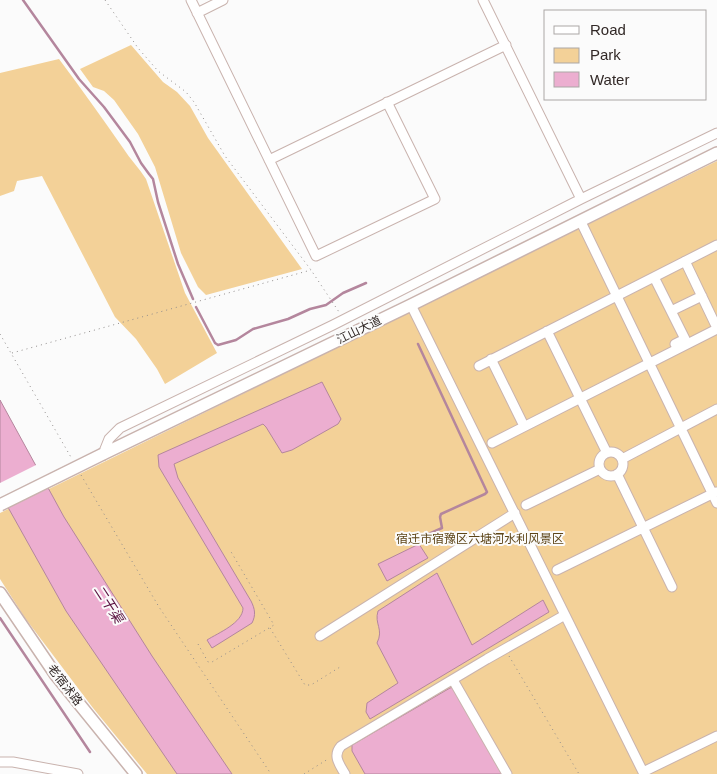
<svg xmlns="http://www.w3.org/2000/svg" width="717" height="774" viewBox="0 0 717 774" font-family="Arial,'Noto Sans SC',sans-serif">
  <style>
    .green { fill: #f3d198 }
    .water { fill: #ecaed0; stroke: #b4869d }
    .pier { fill: #fbfbfb }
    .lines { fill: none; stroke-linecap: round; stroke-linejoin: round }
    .stream { stroke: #b4869d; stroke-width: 2.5 }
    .minor-casing { stroke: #c9b3ae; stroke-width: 11 }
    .major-casing { stroke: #c9b3ae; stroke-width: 14 }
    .path { stroke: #918d8c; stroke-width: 1; stroke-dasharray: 1 4; stroke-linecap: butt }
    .minor { stroke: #fff; stroke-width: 9 }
    .major { stroke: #fff; stroke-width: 11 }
    .major-bridge-casing { stroke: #c9b3ae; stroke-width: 14; stroke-linecap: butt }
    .major-bridge { stroke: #fff; stroke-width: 11 }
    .labels { text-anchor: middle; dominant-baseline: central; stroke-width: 4; stroke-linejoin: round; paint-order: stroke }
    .street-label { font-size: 12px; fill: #322927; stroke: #fbfbfb }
    .park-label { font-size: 12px; fill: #5d4518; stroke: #fbfbfb }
    .water-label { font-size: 14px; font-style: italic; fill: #5c1543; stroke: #fbfbfb }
  </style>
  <rect width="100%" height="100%" fill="#fbfbfb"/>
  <path class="green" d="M131,45l32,37 14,10 13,14 18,32 94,131 -96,26 -8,-8 -17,-34 -26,-86 -17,-33 -24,-34 -10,-9 -11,-4 -13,-18z
    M59,59c22,29 43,59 64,89 7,11 16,20 23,31l39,114 32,60 -52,31 -8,-15 -21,-30 -21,-22 -73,-141 -25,5 -3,10 -14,5v-123z
    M717,161v613h-570l-54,-66 -68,-90 -25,-39v-66z"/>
  <path class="water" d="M322,382l19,37 -3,5 -46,26 -10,3 -16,-26 -3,-3 -89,40 4,14 73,123c4,8 5,14 1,22l-40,25 -5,-8c11,-7 36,-17 36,-32l-84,-141 -1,-12z
    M0,400l64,117 88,139 80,118h-55l-111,-163 -66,-118z
    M419,544l9,14 -41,23 -9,-17z
    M437,573l35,72 71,-45 6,12 -179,107 -4,-7 1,-9 31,-20 -21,-40c7,-14 -3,-19 1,-32z
    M454,687l50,87h-139l-13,-23v-6l98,-57z"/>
  <path class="pier" d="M38,464l11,21 -44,22 -5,-9v-15z"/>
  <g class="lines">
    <path class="stream" d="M23,0l56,79 25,28 26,35 11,21 8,11 4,5 5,23 20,62 15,35
      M196,307l19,36 3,2 18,-5 17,-11 35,-10 22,-10 16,-4 17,-12 23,-10
      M418,344l69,148 -2,2 -44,20 -1,3 2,11 -20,9
      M0,618l90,134"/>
    <g class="minor-casing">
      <path id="minor" d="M191,0l125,256 119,-57 -48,-97
        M483,0l98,199
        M197,13l26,-13
        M269,160l237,-115
        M581,222l136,281
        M685,261l32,67
        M654,277l31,62 -10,5
        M411,305l233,469
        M671,311l31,-15
        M547,331l60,122
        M491,359l33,67
        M479,366l238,-121
        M492,443l225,-114
        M599 464a12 12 0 1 1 24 0a12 12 0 1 1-24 0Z
        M103,454l6,-15 11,-11 213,-103 248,-126 136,-66
        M622,459l95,-50
        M617,474l55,113
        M526,505l74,-36
        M557,570l159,-78
        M320,636l195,-123
        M453,680l54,94
        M0,762h13l65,12
        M643,772l74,-36
        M345,774c-5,-9 -13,-18 -4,-28l146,-87 78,-44"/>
    </g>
    <g class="major-casing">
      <path id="major" d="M103,454l308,-149 306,-152
        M0,593l55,81 81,100"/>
    </g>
    <path class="path" d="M105,0l33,48 20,23 28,21 8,10 31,54 86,114 28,42
      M0,334l72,125
      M12,353l299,-83
      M81,475l78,132 112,167
      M270,628l35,57h6l29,-18
      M198,644l10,18h4l62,-37 -44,-75
      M509,656l70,118
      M304,774l24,-15"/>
    <use href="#minor" class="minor"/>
    <use href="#major" class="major"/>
    <g class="major-bridge-casing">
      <path id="major-bridge" d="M0,505l103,-51"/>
    </g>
    <use href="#major-bridge" class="major-bridge"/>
  </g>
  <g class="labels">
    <g class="street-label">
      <text transform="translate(359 330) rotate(-26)">江山大道</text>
      <text transform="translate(65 685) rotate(52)">老宿沭路</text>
    </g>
    <g class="park-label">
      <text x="480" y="539">宿迁市宿豫区六塘河水利风景区</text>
    </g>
    <g class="water-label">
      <text transform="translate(109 604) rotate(57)">二干渠</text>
    </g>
  </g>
  <rect x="544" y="10" width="162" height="90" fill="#fbfbfb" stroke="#aba7a6"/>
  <rect x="554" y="26" width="25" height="8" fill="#ffffff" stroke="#aba7a6"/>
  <text x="590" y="35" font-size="15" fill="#322927">Road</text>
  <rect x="554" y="48" width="25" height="15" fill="#f3d198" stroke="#aba7a6"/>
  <text x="590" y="60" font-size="15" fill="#322927">Park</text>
  <rect x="554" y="72" width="25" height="15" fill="#ecaed0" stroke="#aba7a6"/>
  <text x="590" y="85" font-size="15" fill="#322927">Water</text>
</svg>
